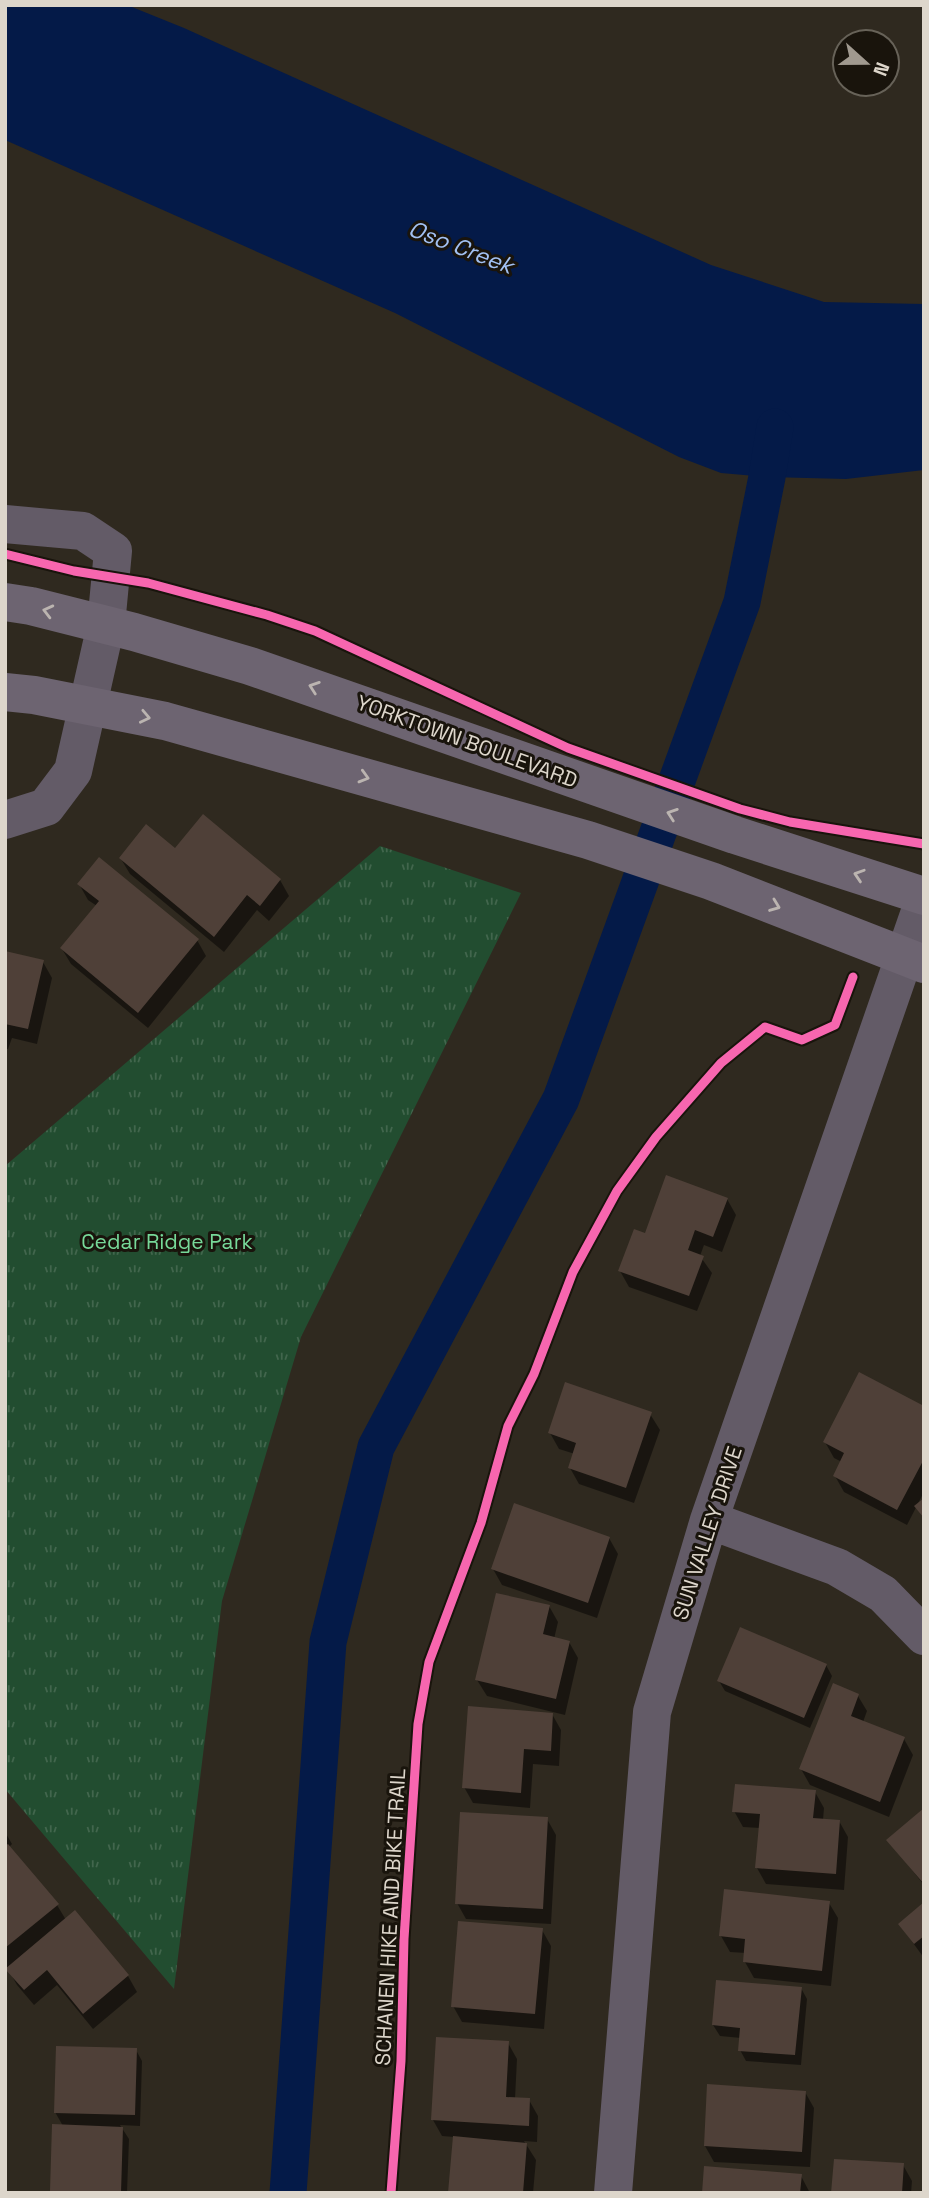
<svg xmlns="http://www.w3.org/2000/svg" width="929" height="2198" viewBox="0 0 929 2198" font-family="'Space Grotesk',sans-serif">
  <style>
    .grass { fill: url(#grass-tufts) }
    .water { fill: #041a48 }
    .shadow { fill: #0007 }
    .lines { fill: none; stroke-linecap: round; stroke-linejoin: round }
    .canal { stroke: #041a48; stroke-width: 37 }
    .building { fill: #4f4038 }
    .minor { stroke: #635b67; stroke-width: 38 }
    .major { stroke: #6d6471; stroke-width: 38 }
    .cycleway-casing { stroke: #19140c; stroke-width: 13 }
    .cycleway { stroke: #f766af; stroke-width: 9 }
    .oneway { stroke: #bbb4b0 }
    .labels { text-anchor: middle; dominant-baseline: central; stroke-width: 6; stroke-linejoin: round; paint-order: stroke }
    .street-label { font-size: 21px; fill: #ddd6cb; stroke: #19140c }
    .park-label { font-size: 21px; fill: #77d999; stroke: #19140c }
    .water-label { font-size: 23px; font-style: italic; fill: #a2c1f3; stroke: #19140c }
  </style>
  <defs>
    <pattern id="grass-tufts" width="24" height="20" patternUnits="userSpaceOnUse" patternTransform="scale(1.75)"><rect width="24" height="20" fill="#224d30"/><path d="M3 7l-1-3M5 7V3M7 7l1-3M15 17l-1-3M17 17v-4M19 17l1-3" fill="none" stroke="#42664d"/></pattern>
  </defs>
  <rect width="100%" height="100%" fill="#2f291f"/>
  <path class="grass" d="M380,846l141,47 -220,444 -79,264 -48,388 -169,-200v-623z"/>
  <path class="water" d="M5,5h122l57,23 527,237 113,37 100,2v166l-78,9 -78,-2 -47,-4 -42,-16 -284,-144 -390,-173z"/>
  <path class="shadow" d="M176,851l104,29 9,16 -20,25 -12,-11 -33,42 -94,-78 -9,-15z
    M79,884l118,56 9,16 -58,72 -77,-64 -9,-15 35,-43 -9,-6z
    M5,953l38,9 9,16 -15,66 -25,-6 -4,11h-3z
    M727,1199l9,16 -14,37 -18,-7 -4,11 12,17 -15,38 -68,-24 -9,-16z
    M924,1408v84l-17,33 -63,-33 -9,-16 7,-14 -8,-4 -9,-16z
    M650,1414l10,16 -26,73 -55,-19 -9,-16 5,-14 -16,-5 -9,-16z
    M609,1538l9,16 -21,64 -95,-33 -9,-16z
    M549,1606l9,16 -4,17 15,3 9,16 -13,57 -78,-19 -10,-16z
    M826,1665l6,11 -22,52 -85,-37 -6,-10z
    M858,1696l9,15 -4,11 41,17 9,16 -24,62 -79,-32 -9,-16z
    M552,1714l9,16 -2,36 -26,-2 -3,44 -57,-5 -9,-16z
    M815,1792l9,16 -1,12 16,1 9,16 -4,53 -78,-6 -9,-16 3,-40 -17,-1 -9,-16z
    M924,1810v75l-36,-45z
    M547,1819l9,16 -5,89 -85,-5 -9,-16z
    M5,1832l7,12 -3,3 48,58 9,15 9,-7 53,63 9,16 -44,37 -36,-44 -23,20 -17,-20 -9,-16 -3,3z
    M829,1903l9,15 -7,68 -77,-8 -9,-16 1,-9 -16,-1 -9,-16z
    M924,1905v53l-24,-33z
    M542,1930l9,16 -7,83 -82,-7 -9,-16z
    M801,1988l6,11 -6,66 -55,-4 -6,-11 1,-12 -21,-2 -7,-11z
    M508,2043l9,16 -2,40 14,1 9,16 -1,26 -13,-1 12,19 -3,33h-83l4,-56 -12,-1 -9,-16z
    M136,2050l6,11 -2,65 -20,-1 9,14 -2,54h-74l10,-67 -8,-14z
    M805,2092l9,16 -4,59 -96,-5 -9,-16z
    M903,2165l9,16 -1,12h-78z
    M801,2176l9,17h-107z"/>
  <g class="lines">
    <path class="canal" d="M288,2193l40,-551 48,-195 185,-348 181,-497 25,-125 8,-50"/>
  </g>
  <path class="building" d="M203,814l78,65 -21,27 -13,-11 -33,42 -95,-79 27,-34 29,24z
    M99,857l100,82 -61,74 -78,-65 39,-47 -22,-17z
    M5,951l39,9 -16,69 -23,-5z
    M666,1175l62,23 -15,39 -18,-7 -7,20 16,6 -15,40 -71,-25 16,-42 11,4z
    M859,1372l65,34v53l-27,51 -64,-34 11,-23 -21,-11z
    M565,1382l87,30 -26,76 -58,-20 8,-25 -28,-10z
    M924,1498v20l-10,-12z
    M514,1503l96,34 -22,66 -97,-34z
    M496,1593l54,12 -7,29 27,7 -14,58 -81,-19z
    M740,1627l87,37 -23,54 -87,-37z
    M833,1683l26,11 -8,22 54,21 -25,65 -81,-33z
    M468,1706l85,7 -2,38 -27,-2 -3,44 -59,-5z
    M735,1784l81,6 -3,28 27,2 -4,54 -81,-6 5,-54 -28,-2z
    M924,1808v76l-38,-44z
    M460,1812l88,5 -5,92 -88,-5z
    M8,1844l51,60 -54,44v-102z
    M724,1889l106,12 -8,70 -79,-9 2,-23 -26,-3z
    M924,1902v34l-10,8 -16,-20z
    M75,1910l54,65 -46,39 -36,-44 -23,20 -19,-21z
    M458,1921l85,7 -8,86 -84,-7z
    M716,1980l86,7 -7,68 -57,-4 2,-23 -28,-3z
    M436,2037l73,4 -3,56 24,1 -1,28 -98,-6z
    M56,2046l81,2 -2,67 -81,-2z
    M707,2084l99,7 -4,61 -98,-6z
    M52,2124l71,3 -2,66 -71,-2z
    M453,2136l74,7 -4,50h-75z
    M834,2159l70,4 -2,30h-71z
    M704,2166l98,8 -2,19h-98z"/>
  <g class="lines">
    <path class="minor" d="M5,524l78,7 30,20 -7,74 -33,146 -27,36 -41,13
      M709,1520l128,47 46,27 41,42
      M613,2193l39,-481 57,-192 215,-620"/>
    <path class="major" d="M5,602l26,4 103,26 116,34 485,169 189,61
      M5,692l29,3 131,26 423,119 123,41 213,83"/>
    <g class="cycleway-casing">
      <path id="cycleway" d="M5,554l69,17 74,12 119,32 48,16 253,117 172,61 50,13 134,22
        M391,2193l10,-132 3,-122 14,-215 11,-62 52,-139 27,-97 26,-52 39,-102 44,-81 39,-54 65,-74 44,-36 37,13 33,-15 18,-48"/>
    </g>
    <use href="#cycleway" class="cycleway"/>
  </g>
  <defs><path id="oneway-chevron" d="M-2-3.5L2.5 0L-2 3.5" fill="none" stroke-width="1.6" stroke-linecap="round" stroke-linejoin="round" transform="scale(1.75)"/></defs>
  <g class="oneway">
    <use href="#oneway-chevron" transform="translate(48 611) rotate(-166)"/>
    <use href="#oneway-chevron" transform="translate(314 687) rotate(-161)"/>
    <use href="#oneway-chevron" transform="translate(145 717) rotate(12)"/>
    <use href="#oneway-chevron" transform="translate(364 777) rotate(16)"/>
    <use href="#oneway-chevron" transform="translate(672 814) rotate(-161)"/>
    <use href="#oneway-chevron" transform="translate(859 875) rotate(-162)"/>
    <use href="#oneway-chevron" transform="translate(775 906) rotate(21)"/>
  </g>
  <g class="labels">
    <g class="street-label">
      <text transform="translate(467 741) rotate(20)">YORKTOWN BOULEVARD</text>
      <text transform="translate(707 1533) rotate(-72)">SUN VALLEY DRIVE</text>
      <text transform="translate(390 1917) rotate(-87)">SCHANEN HIKE AND BIKE TRAIL</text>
    </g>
    <g class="park-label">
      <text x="167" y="1241">Cedar Ridge Park</text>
    </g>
    <g class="water-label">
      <text transform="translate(461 247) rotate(21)">Oso Creek</text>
    </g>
  </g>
  <rect width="929" height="2198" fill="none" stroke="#ddd6cb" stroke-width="14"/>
  <g transform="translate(866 63) rotate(111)"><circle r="33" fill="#19140c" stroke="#676258" stroke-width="2"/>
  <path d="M0-5L12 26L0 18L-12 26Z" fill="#a0998f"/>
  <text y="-10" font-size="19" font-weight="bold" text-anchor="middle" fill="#ddd6cb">N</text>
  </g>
</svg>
